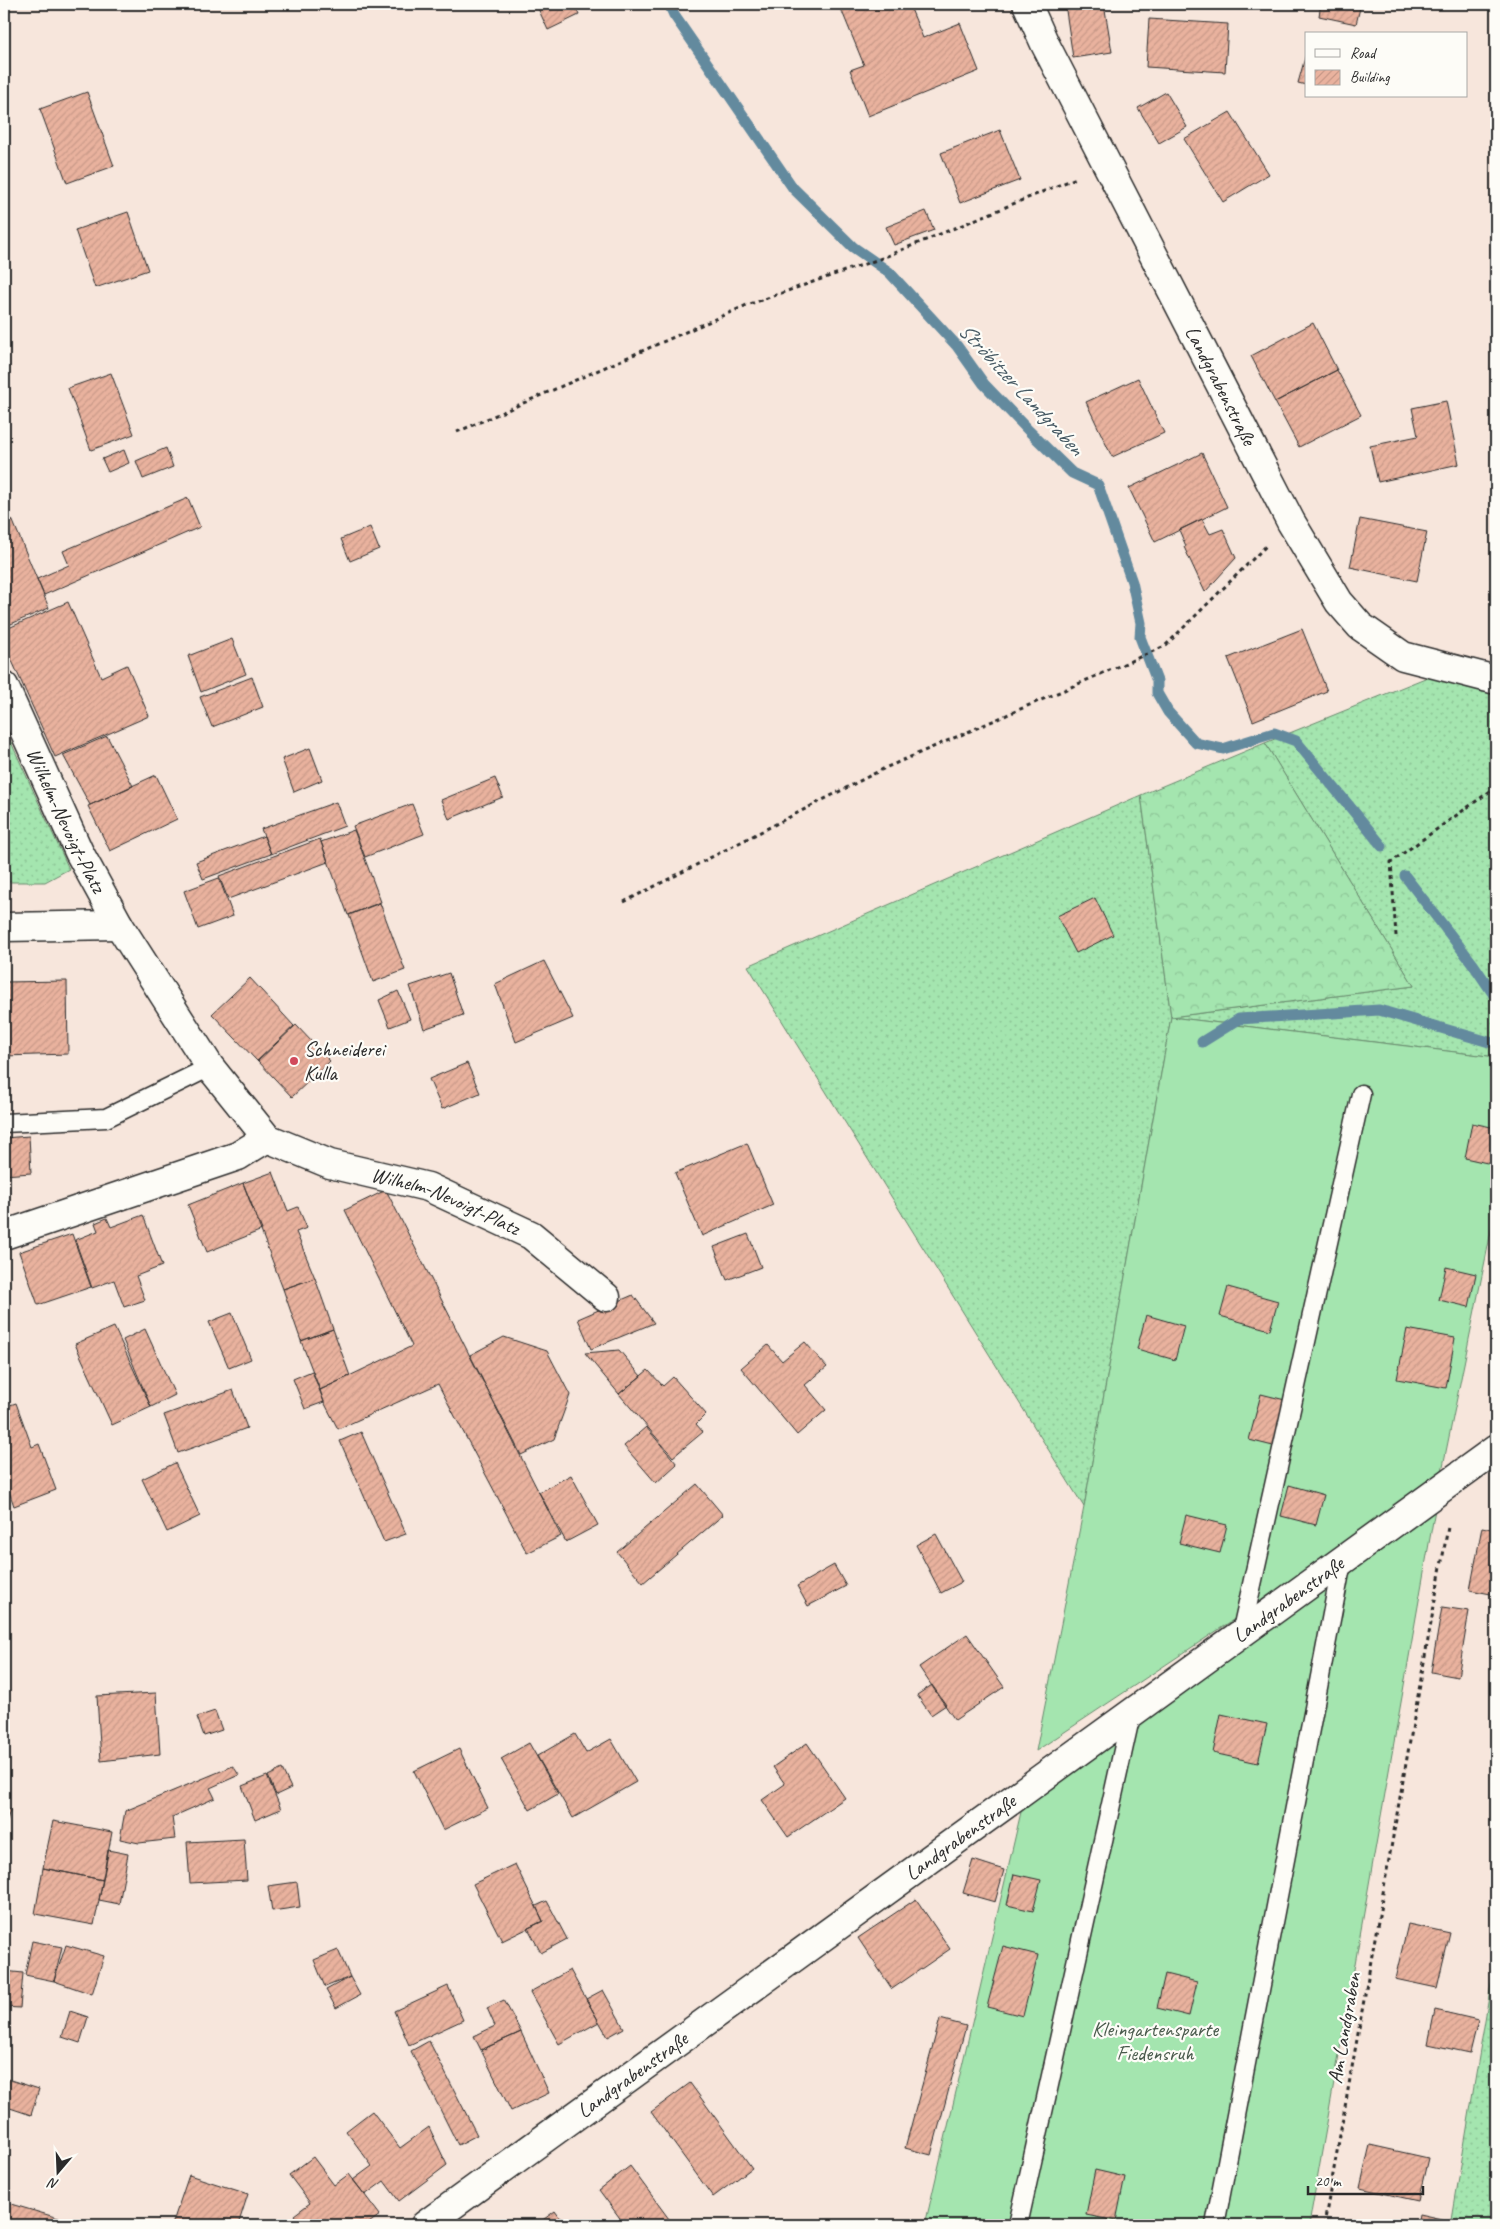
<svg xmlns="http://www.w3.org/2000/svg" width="1500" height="2229" viewBox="0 0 1500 2229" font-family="Caveat,sans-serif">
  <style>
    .grass { fill: url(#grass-dots); stroke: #68886d }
    .forest { fill: url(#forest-crowns); stroke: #68886d }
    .garden { fill: #a4e5af; stroke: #68886d }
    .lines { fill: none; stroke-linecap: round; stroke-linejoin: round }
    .stream { stroke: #638a9e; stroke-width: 11 }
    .building { fill: url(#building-hatch); stroke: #2b2b2b }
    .lane-casing { stroke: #2b2b2b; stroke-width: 21 }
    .street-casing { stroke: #2b2b2b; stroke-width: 31 }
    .path { stroke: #2b2b2b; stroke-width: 3; stroke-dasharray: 4 4; stroke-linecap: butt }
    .lane { stroke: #fdfcf7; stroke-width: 18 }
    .street { stroke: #fdfcf7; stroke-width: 28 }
    .poi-dot { fill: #d1495b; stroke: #fdfcf7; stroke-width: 2 }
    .labels { text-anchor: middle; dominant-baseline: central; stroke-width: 4.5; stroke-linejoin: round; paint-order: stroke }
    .street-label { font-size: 21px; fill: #2b2b2b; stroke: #fdfcf7 }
    .poi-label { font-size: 21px; fill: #2b2b2b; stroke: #fdfcf7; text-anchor: start }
    .park-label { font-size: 21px; fill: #495a4c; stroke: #fdfcf7 }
    .water-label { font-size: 22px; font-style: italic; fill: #475a64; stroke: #fdfcf7 }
  </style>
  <defs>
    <pattern id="grass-dots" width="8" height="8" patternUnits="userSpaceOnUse" patternTransform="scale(1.25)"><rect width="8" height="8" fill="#a4e5af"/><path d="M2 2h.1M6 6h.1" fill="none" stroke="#8dc597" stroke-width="1.8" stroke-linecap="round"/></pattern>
    <pattern id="forest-crowns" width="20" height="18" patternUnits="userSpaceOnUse" patternTransform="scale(1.25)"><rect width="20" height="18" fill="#a4e5af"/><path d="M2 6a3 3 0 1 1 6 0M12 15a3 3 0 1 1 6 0" fill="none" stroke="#8dc597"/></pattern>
    <pattern id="building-hatch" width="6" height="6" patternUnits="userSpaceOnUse" patternTransform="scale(1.25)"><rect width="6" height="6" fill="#e9b29e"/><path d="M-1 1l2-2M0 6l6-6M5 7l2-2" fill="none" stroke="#c89988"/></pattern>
  </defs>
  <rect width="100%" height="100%" fill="#f7e6dc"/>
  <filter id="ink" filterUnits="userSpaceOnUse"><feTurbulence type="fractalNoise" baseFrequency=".02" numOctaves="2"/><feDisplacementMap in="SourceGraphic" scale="10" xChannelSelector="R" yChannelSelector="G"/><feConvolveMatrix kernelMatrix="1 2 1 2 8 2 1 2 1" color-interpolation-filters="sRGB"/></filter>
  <g filter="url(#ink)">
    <path class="grass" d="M1430,676l66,14v367l-325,-40 -87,490 -336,-541 393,-171 30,222 243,-31 -149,-243z
      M4,727l65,142 -24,13h-41z
      M1496,1954v271h-45z"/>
    <path class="forest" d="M1265,743l149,243 -243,31 -30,-222z"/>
    <path class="garden" d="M1171,1017l325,40v150l-56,274 -131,744h-384l96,-413 412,-325 -397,264 48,-244z"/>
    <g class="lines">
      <path class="stream" d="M669,4l5,11 119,173 60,59 36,25 68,74 27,38 45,47 43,42 26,12 34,97 9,41 -1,14 17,44v12l11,19 28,31 27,6 51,-16 22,8 86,105
        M1405,876l68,88 23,34
        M1202,1042l37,-23 140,-9 117,34"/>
    </g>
    <path class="building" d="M536,4h38l5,11 -31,15z
      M839,4h70l14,34 37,-15 19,48 -111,45 -18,-46 14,-5z
      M1065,4h39l8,48 -39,6z
      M1321,4h40l-5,20 -37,-8z
      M1149,19l79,5 -3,48 -79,-5z
      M1306,54v31l-8,-2z
      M87,92l27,74 -47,17 -27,-74z
      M1166,92l21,35 -28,16 -21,-35z
      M1230,112l39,62 -46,28 -39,-63z
      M1000,130l20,50 -60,23 -19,-50z
      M926,211l8,19 -40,15 -8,-18z
      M128,212l20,58 -53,18 -20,-58z
      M1313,323l24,47 -62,32 -24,-46z
      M1337,370l24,45 -62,32 -24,-45z
      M111,373l23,61 -43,16 -23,-62z
      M1138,378l26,55 -52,24 -26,-55z
      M1446,401l13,63 -81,18 -8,-36 48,-10 -6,-28z
      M166,448l7,19 -30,12 -7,-18z
      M124,450l5,13 -21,9 -6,-13z
      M1202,453l25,54 -72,35 -26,-54z
      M188,498l12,29 -156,68 -7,-16 32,-14 -6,-14z
      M12,519l37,89 -43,18 -2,-5v-99z
      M1202,519l8,15 13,-5 13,29 -31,34 -21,-45 2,-1 -7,-16z
      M1360,519l67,13 -10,49 -67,-14z
      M370,527l9,22 -29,12 -9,-22z
      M68,602l33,75 26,-12 22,51 -94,41 -51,-114v-13z
      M1302,629l25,62 -74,30 -25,-63z
      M232,639l14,35 -45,18 -13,-36z
      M252,677l11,30 -51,20 -12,-30z
      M107,736l26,50 -43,19 -27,-50z
      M310,748l12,32 -28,12 -12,-33z
      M156,775l21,44 -67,32 -22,-45z
      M495,778l8,19 -54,22 -8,-19z
      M336,802l9,24 -74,28 -10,-25z
      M412,804l12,30 -59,23 -12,-31z
      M354,830l27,72 -33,13 -27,-73z
      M264,836l7,18 -68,25 -7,-17z
      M320,839l8,23 -100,37 -9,-23z
      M219,878l14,38 -35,13 -14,-38z
      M1095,898l18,37 -37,18 -19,-37z
      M380,903l25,67 -32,12 -24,-67z
      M544,961l29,57 -57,24 -21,-58z
      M449,973l14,42 -39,14 -14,-43z
      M250,978l44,48 -37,35 -45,-47z
      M67,981l1,73 -64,2v-74z
      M398,991l12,28 -20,8 -11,-27z
      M296,1025l34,36 -38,36 -34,-36z
      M467,1063l13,30 -38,16 -13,-30z
      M1472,1123l24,5v37l-31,-7z
      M29,1136l2,37 -27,2v-37z
      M747,1143l26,62 -71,31 -27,-63z
      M273,1172l15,39 10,-4 9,21 -11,4 19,46 -32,11 -40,-106z
      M243,1183l19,47 -55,22 -19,-47z
      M386,1190l175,346 -34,17 -89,-169 -100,45 -14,-27 -4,-12 92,-44 -67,-136z
      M143,1215l19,51 -26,10 9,24 -21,7 -10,-27 -22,8 -17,-48 23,-9 -3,-8 12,-5 4,9z
      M72,1234l19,53 -53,18 -19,-53z
      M748,1234l13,33 -34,13 -13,-33z
      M1446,1267l30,7 -7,33 -30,-7z
      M315,1278l18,51 -32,12 -18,-52z
      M1228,1287l50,14 -8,29 -50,-14z
      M633,1295l21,28 -63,26 -13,-30z
      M232,1313l19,46 -22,9 -20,-46z
      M1146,1315l38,11 -9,34 -38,-11z
      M114,1327l37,80 -39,18 -37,-81z
      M145,1329l30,66 -24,12 -28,-67z
      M333,1329l17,47 -30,14 -19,-49z
      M1407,1329l48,9 -9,50 -49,-9z
      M504,1337l43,14 23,44 -16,44 -33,16 -51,-100z
      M805,1342l22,25 -22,18 21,25 -29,25 -56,-67 27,-23 14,16z
      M619,1350l22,26 -22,18 -34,-41z
      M648,1370l15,16 10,-9 33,37 -10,10 7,8 -30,25 -54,-63z
      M312,1371l12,31 -19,7 -12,-30z
      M233,1390l14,38 -69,25 -14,-38z
      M1261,1394l24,6 -12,46 -24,-6z
      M16,1403l16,44 7,-3 17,46 -42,16 -10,-29v-70z
      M646,1427l31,37 -21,19 -32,-37z
      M361,1432l45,102 -22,8 -44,-101z
      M175,1463l25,53 -33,16 -25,-53z
      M571,1475l27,50 -32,17 -27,-50z
      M697,1484l26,31 -80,68 -26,-31z
      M1289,1485l35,10 -8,30 -35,-9z
      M1186,1515l41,10 -7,28 -41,-10z
      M1482,1527l14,3v65l-26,-5z
      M936,1534l26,48 -21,11 -25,-48z
      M834,1565l12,21 -38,20 -11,-20z
      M1442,1607l27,4 -11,66 -27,-5z
      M967,1634l37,53 -49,33 -36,-53z
      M932,1685l14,20 -15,10 -14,-20z
      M156,1693l4,61 -59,7 -4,-65z
      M215,1711l7,19 -18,6 -7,-19z
      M1221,1714l46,10 -9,39 -45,-10z
      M575,1734l11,19 25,-14 25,43 -63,36 -36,-62z
      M529,1743l29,51 -28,16 -29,-51z
      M807,1743l38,55 -57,39 -26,-37 23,-16 -12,-17z
      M459,1749l29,59 -45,22 -29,-59z
      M233,1766l6,9 -29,13 5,10 -43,19 3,22 -36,4 -19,-4 5,-28z
      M282,1769l9,19 -15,7 -8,-19z
      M267,1776l14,33 -26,11 -13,-34z
      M4,1809l6,1 -6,21z
      M53,1821l59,11 -9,48 -60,-12z
      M244,1839l3,41 -57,3 -3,-41z
      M108,1850l20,4 -9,50 -20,-4z
      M973,1860l31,10 -9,32 -32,-9z
      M515,1864l28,57 -41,20 -29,-57z
      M43,1868l60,12 -9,45 -59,-11z
      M1014,1874l27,6 -8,31 -26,-6z
      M297,1882l3,25 -28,4 -4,-25z
      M916,1899l34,50 -58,40 -34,-51z
      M547,1901l20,38 -26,14 -13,-25 15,-7 -7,-15z
      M1408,1924l42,9 -13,55 -42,-9z
      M32,1941l30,6 -8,34 -29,-6z
      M66,1945l38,11 -12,38 -38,-13z
      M1003,1946l35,9 -15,61 -36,-9z
      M338,1950l12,27 -25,10 -11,-27z
      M570,1970l29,52 -40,22 -29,-52z
      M4,1971l19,2 -3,35 -16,-1z
      M1165,1974l32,8 -8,34 -32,-8z
      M350,1977l10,18 -24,13 -10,-18z
      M448,1986l15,34 -54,25 -15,-34z
      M603,1990l21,38 -16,9 -22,-38z
      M504,2000l17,32 -40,18 -7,-14 21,-10 -8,-18z
      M1435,2010l43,10 -8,33 -42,-9z
      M70,2011l18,6 -8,26 -18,-6z
      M940,2019l26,7 -35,129 -26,-7z
      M521,2032l28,61 -38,18 -30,-61z
      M429,2041l48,94 -19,10 -47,-94z
      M4,2078l35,11 -8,26 -27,-9z
      M690,2083l62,85 -39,29 -62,-85z
      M372,2111l28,37 29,-21 18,38 -48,36 -15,-20 -19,14 -12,-15 19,-14 -26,-35z
      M1370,2145l58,13 -10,43 -58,-13z
      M313,2157l21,28 15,-11 31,41 -14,10h-65l-7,-10 16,-12 -21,-28z
      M630,2166l39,53 -9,6h-35l-26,-35z
      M1095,2170l30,7 -9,44 -30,-6z
      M189,2175l59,19 -10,31h-66z
      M4,2202l78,23h-78z
      M555,2211l10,14h-29z
      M1419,2214l27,6 -2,5h-27z"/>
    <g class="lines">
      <g class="lane-casing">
        <path id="lane" d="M4,1123l102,-5 104,-51
          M1241,1634l120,-540
          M1018,2225l113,-511
          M1215,2225l127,-663"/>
      </g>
      <g class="street-casing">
        <g id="street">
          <path id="s1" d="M1027,4l18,40 246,478 48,80 21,24 43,30 93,24"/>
          <path id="s2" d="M4,686l75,166 40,73 91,142 57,71 63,26 98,23 103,48 75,62"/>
          <path d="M4,927l115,-2"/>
          <path d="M4,1235l234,-79 29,-18"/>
          <path id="s3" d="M425,2225l1071,-776"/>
        </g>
      </g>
      <path class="path" d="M457,432l290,-127 135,-47 194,-80
        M624,902l261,-134 280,-122 102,-101
        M1396,936l-5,-74 105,-75
        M1324,2225l124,-698"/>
      <use href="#lane" class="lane"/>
      <use href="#street" class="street"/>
    </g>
  </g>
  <circle class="poi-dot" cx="294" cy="1061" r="5"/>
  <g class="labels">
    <g class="street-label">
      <text stroke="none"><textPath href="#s1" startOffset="428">Landgrabenstraße</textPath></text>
      <text stroke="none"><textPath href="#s2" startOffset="148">Wilhelm-Nevoigt-Platz</textPath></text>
      <text stroke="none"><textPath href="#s2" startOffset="715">Wilhelm-Nevoigt-Platz</textPath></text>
      <text stroke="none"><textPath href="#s3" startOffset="1066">Landgrabenstraße</textPath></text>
      <text stroke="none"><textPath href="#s3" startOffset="661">Landgrabenstraße</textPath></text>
      <text transform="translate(1344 2028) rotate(-80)">Am Landgraben</text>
      <text stroke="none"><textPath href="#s3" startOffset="256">Landgrabenstraße</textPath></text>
    </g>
    <g class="poi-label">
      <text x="304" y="1049">Schneiderei<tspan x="304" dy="24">Kulla</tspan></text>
    </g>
    <g class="park-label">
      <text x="1155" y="2029">Kleingartensparte<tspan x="1155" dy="24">Fiedensruh</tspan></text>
    </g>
    <g class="water-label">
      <text transform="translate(1021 389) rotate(47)">Ströbitzer Landgraben</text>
    </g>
  </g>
  <rect width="1500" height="2229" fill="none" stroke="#fdfcf7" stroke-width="20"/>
  <rect x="10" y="10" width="1480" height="2209" fill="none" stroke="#2b2b2b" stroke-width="2" filter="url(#ink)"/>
  <rect x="1305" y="32" width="162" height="65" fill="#fdfcf7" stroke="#a9a8a5"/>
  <rect x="1315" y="49" width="25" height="8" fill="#fdfcf7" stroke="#a9a8a5"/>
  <text x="1350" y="58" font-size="15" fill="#2b2b2b">Road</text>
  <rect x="1315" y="70" width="25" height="15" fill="url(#building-hatch)" stroke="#a9a8a5"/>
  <text x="1350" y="82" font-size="15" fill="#2b2b2b">Building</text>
  <g transform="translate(58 2172) rotate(199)" stroke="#fdfcf7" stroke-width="4" paint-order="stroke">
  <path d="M0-4L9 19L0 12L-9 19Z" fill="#2b2b2b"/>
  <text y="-8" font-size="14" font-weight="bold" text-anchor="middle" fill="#2b2b2b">N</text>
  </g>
  <path d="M1308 2186v8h115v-8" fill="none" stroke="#2b2b2b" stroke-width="2.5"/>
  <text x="1315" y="2186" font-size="15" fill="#2b2b2b" stroke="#fdfcf7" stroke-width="4" paint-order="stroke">20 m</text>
</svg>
